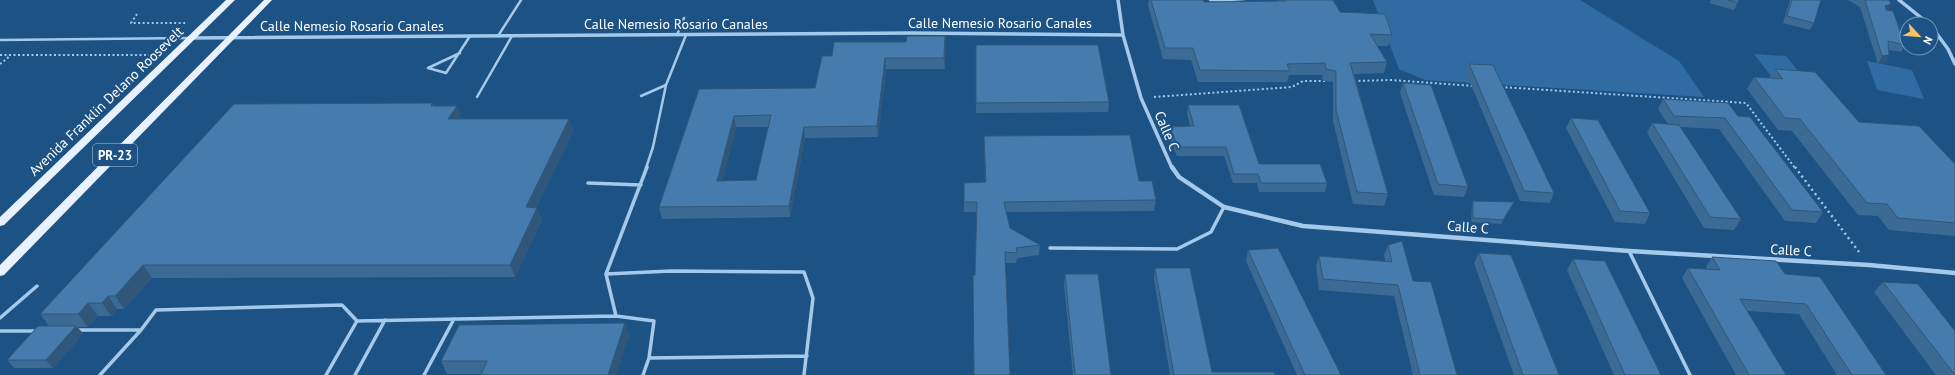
<svg xmlns="http://www.w3.org/2000/svg" width="1955" height="375" viewBox="0 0 1955 375" font-family="'PT Sans',sans-serif">
  <style>
    .green { fill: #306ca2 }
    .lines { fill: none; stroke-linecap: round; stroke-linejoin: round }
    .path-far1 { stroke: #a4c9ea; stroke-width: 2; stroke-dasharray: 2 2.5; stroke-linecap: butt }
    .path { stroke: #a4c9ea; stroke-width: 2.5; stroke-dasharray: 2 3.5; stroke-linecap: butt }
    .service-far1 { stroke: #a4c9ea; stroke-width: 2.5 }
    .service { stroke: #a4c9ea; stroke-width: 3.5 }
    .minor-far1 { stroke: #a4c9ea; stroke-width: 3.5 }
    .minor { stroke: #a4c9ea; stroke-width: 4.5 }
    .primary { fill: #e8f2fe; fill-rule: evenodd }
    .wall { fill: #3b6b95; fill-rule: evenodd }
    .shaded-wall { fill: #305779 }
    .building { fill: #457cad; stroke: #305779; fill-rule: evenodd }
    .labels { text-anchor: middle; dominant-baseline: central; stroke-width: 4; stroke-linejoin: round; paint-order: stroke }
    .shield { fill: #1d5284; stroke: #bbcbda; stroke-width: 1 }
    .shield-label { font-size: 13px; font-weight: bold; fill: #fff }
    .street-label { font-size: 14px; fill: #fff; stroke: #1d5284 }
  </style>
  <rect width="100%" height="100%" fill="#1d5284"/>
  <path class="green" d="M1373,0h207l99,61 25,36 -279,-17 -26,-11z
    M1754,54l32,2 21,26 -33,-2z
    M1867,61l45,9 12,29 -47,-9z"/>
  <g class="lines">
    <path class="path-far1" d="M137,14l-6,9h55
      M0,55h153
      M0,64l10,-8
      M1354,81l37,-1 83,6
      M1501,87l245,16 49,65
      M1154,97l138,-10 11,-6h24"/>
    <path class="path" d="M1795,167l64,85"/>
    <path class="service-far1" d="M1210,0l35,2
      M677,35l7,-17
      M498,36l23,-36
      M0,40l190,-2
      M428,68l18,5 24,-37
      M428,68l32,-15
      M641,96l25,-11
      M477,97l35,-61
      M646,168l7,-21 13,-62 20,-50"/>
    <path class="service" d="M588,183l53,2
      M1050,248l127,1 34,-17 13,-25
      M1629,251l61,124
      M606,274l65,-3 133,1 9,26 -9,77
      M616,316l38,5 -5,37 158,-2
      M0,318l37,-32
      M77,330h64
      M0,331h37
      M100,375l41,-45 15,-20 186,-5 15,16
      M326,375l31,-54 259,-5 -10,-42 41,-107
      M355,375l30,-55
      M424,375l30,-56
      M643,375l6,-17"/>
    <path class="minor-far1" d="M1118,0l5,35 18,63 31,70
      M1899,0l30,24
      M1931,26l17,23 7,15
      M192,38l721,-5 210,2"/>
    <path class="minor" d="M1172,167l7,10 45,30 79,19 326,25 240,14 86,8"/>
    <path class="primary" d="M226,0h9l-231,225 -4,1v-9z
      M264,0h8l-268,275 -4,1v-11z"/>
  </g>
  <path class="wall" d="M1149,0h54l1,2 74,-1v-1h55l7,12 52,23 -4,11h-11l10,16 -3,11 -30,1 34,120 -4,12 -31,-2 -20,-83v-39l-10,-1 -1,-6h-33l-2,7h-89l-7,-22 -28,-1 -15,-54z
    M1711,0h28l-5,10 -25,-7z
    M1790,0h31l-7,23 -4,7 -27,-7z
    M1848,0h41l2,4 -4,7 18,34 -4,7 -12,-2v5l-4,7 -7,2 -18,-57z
    M945,36v33h-59l-8,68 -73,1 -15,79 -128,2 -3,-12 40,-118 116,-1 17,-32 74,-14zM736,127h32l-12,53 -34,1z
    M976,45l133,57 -1,10 -132,1z
    M1469,64l85,129 -4,10 -30,-2 -54,-128z
    M1775,69l84,53 96,42v72l-66,-6 -11,-14 -20,-1 -66,-84 -14,-1 -31,-41 7,-12 15,1z
    M1403,83l65,104 -4,10 -30,-2 -34,-102z
    M1663,99l75,17 85,96 -7,11 -31,-2 -66,-92 -39,-2 61,92 -7,11 -30,-2 -57,-95 5,-10 16,1 -10,-15z
    M432,103l1,3 28,12v1h108l4,12 -37,77 6,12 -27,57 -363,1 -28,31h-7l-6,7h-13l-10,11h-10l5,7 -30,34h-39l-7,-8 42,-34 -9,-12z
    M1188,105l71,59 68,19 -2,9h-66l-2,-9h-24l-9,-27h-47l-8,-20 1,-9 20,-1 -3,-13z
    M1571,118l79,95 -5,11 -30,-2 -49,-94z
    M984,136l155,45 17,19 -2,11 -148,1 4,16 30,17 -1,10 -22,3 -1,5h-11l-30,12 2,-63h-13v-29l21,-1z
    M1473,201l39,5 -11,18 -30,-2 1,-17z
    M1388,245l25,36 44,94h-44l-19,-79 -75,-6 -3,-24 3,-10 66,5 -1,-6z
    M1248,250l93,125h-44l-51,-114z
    M1479,253l80,122h-45l-40,-112z
    M1712,257l73,17 101,101h-49l-38,-61 -52,-3 39,64h-50l-54,-97 6,-10 19,1 -1,-2z
    M1573,259l88,116h-47l-47,-105z
    M1155,268l57,104 63,3h-105l-16,-96z
    M1065,274l46,101h-38l-9,-90z
    M1883,282l72,93h-19l-62,-83z
    M629,336l-148,38h-34l-6,-13z"/>
  <path class="shaded-wall" d="M1891,4l-4,8 -6,1 4,-7z
    M945,36l1,11 -1,22 -1,-11z
    M1889,55l-4,7 -7,2 4,-8z
    M885,58l1,11 -8,68 -1,-11z
    M457,106l4,12 -8,13 -5,-12z
    M734,116l2,11 -17,65 -2,-11z
    M569,119l4,12 -43,89 -4,-13z
    M804,127l1,11 -15,79 -1,-11z
    M1514,202l-2,4 -11,18 2,-4z
    M537,208l5,12 -27,57 -5,-12z
    M143,265l9,13 -28,31 -9,-13z
    M108,296l9,13 -6,7 -9,-13z
    M88,303l10,13 -10,11 -10,-13z
    M625,323l4,13 -13,39h-8z
    M76,326l7,8 -30,34 -7,-8z"/>
  <path class="building" d="M1151,0h52l1,2 82,-1 -1,-1h48l7,12 45,2 7,21 -22,-1 17,28 -37,1 38,131 -31,-2 -21,-82v-39l-10,-2 -1,-6 -38,1 3,7 -90,-1 -7,-22h-28z
    M1728,0h11l-1,3z
    M1792,0h29l-7,23 -27,-7z
    M1865,0h24l2,4 -6,2 1,4 7,1 12,34 -17,-4 1,14 -7,1z
    M907,36h38l-1,22h-59l-8,68 -73,1 -15,79 -130,1 40,-118 116,-1 7,-32h10l2,-14h72zM771,115l-15,65 -39,1 17,-65z
    M976,45h122l11,57 -133,1z
    M1469,64l24,1 61,128 -30,-2z
    M1775,69l40,3 44,50 60,4 36,38v59l-57,-5 -11,-14 -20,-1 -67,-84 -15,-1 -31,-41 29,2z
    M1403,83l28,2 37,102 -30,-3z
    M1663,99l65,4 10,13 12,1 73,95 -31,-2 -67,-92 -51,-2z
    M432,103l-1,3h26l-9,13h121l-43,88 11,1 -27,57h-367l-28,31h-7l-6,7h-14l-10,11h-38l194,-210z
    M1188,105h51l20,59h61l7,19h-66l-3,-9h-24l-8,-27h-48l-8,-20 24,-1z
    M1571,118l27,2 52,93 -30,-2z
    M1652,123l27,2 62,94 -31,-2z
    M1130,135l9,46h13l4,19 -152,2 6,26 30,17 -24,3 1,5 -12,-1 5,123h-36l-1,-100h2l2,-73h-13v-19l22,-1 -2,-46z
    M1473,201l41,1 -11,18 -30,-2z
    M1402,241l11,40 18,1 26,93h-37l-22,-90 -75,-6 -4,-23 73,6 -4,-17z
    M1278,248l63,127h-36l-57,-125z
    M1479,253l32,2 48,120h-36z
    M1712,257l64,4 9,13 35,3 66,98h-34l-46,-71 -66,-5 46,76h-37l-61,-107 32,2z
    M1573,259l32,2 56,114h-36z
    M1155,268h35l22,104h62l1,3h-101z
    M1065,274h33l13,101h-36z
    M1883,282l35,2 37,47v44z
    M625,323l-17,52h-127l6,-14h-46l18,-36z
    M38,326h38l-30,34h-39z"/>
  <g class="labels">
    <rect class="shield" x="93" y="144" width="44" height="22" rx="3"/>
    <g class="shield-label">
      <text x="115" y="155">PR-23</text>
    </g>
    <g class="street-label">
      <text x="1000" y="23">Calle Nemesio Rosario Canales</text>
      <text x="676" y="24">Calle Nemesio Rosario Canales</text>
      <text x="352" y="26">Calle Nemesio Rosario Canales</text>
      <text transform="translate(106 101) rotate(-44)">Avenida Franklin Delano Roosevelt</text>
      <text transform="translate(1167 131) rotate(67)">Calle C</text>
      <text transform="translate(1468 227) rotate(4)">Calle C</text>
      <text transform="translate(1791 250) rotate(3)">Calle C</text>
    </g>
  </g>
  <g transform="translate(1919 36) rotate(116)"><circle r="19" fill="#1d5284" stroke="#7797b5"/>
  <path d="M0-3L7 15L0 10L-7 15Z" fill="#fac262"/>
  <text y="-6" font-size="11" font-weight="bold" text-anchor="middle" fill="#ffffff">N</text>
  </g>
</svg>
